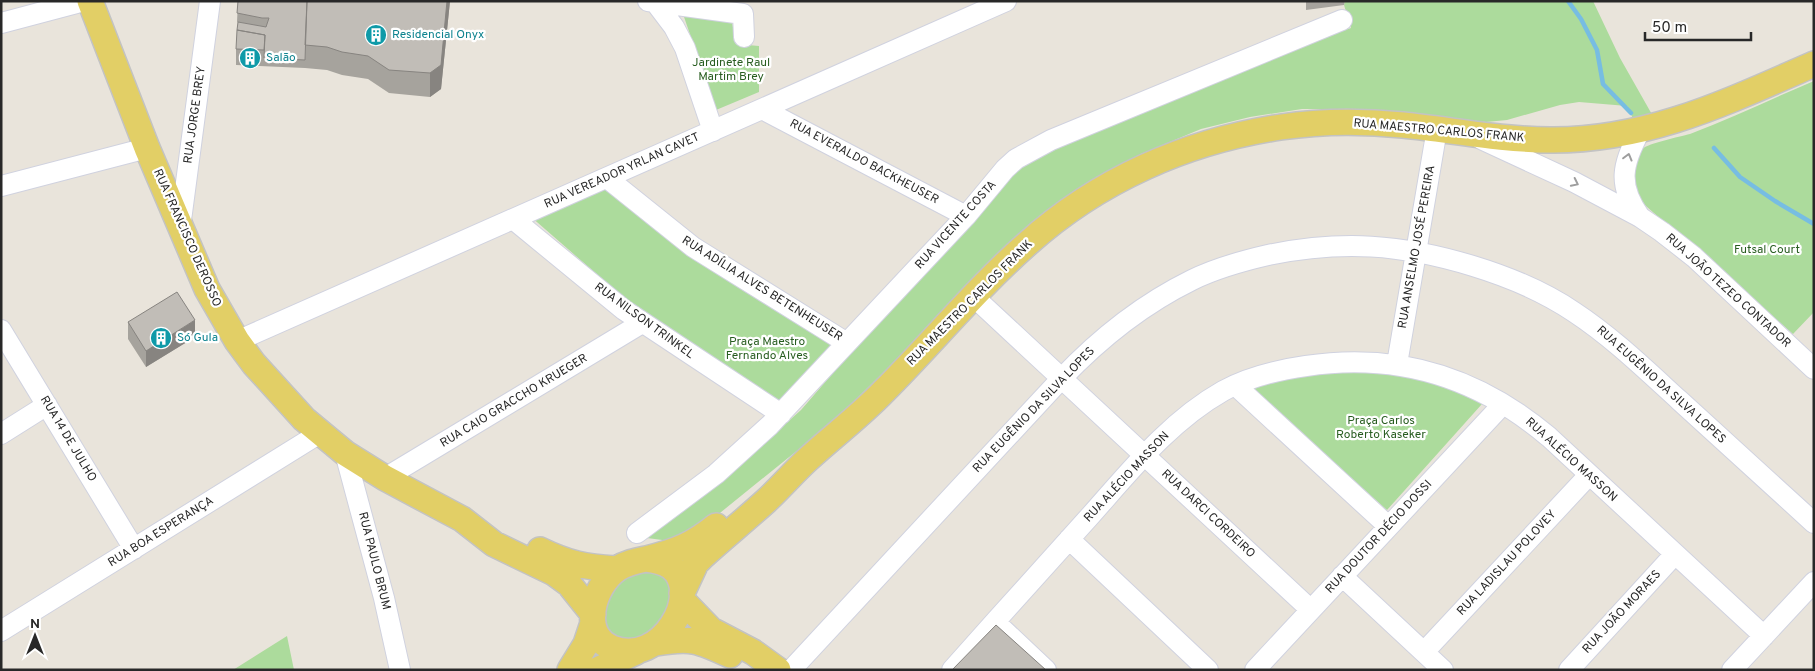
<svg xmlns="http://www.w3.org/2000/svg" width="1815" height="671" viewBox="0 0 1815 671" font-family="Overpass,sans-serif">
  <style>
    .green { fill: #acdb9c }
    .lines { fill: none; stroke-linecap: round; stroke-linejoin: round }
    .stream { stroke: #77bde2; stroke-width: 4.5 }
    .minor-casing { stroke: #d0d2df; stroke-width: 22 }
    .major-casing { stroke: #c3c3c3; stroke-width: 28 }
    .minor { stroke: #fff; stroke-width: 20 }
    .major { stroke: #e2cf66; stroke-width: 25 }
    .wall { fill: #a6a39d }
    .shaded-wall { fill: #878480 }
    .building { fill: #c1bdb7; stroke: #878480 }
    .oneway { stroke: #9e9e9e }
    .labels { text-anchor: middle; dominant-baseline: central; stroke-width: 4.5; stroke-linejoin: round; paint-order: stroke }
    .culture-label { font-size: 12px; fill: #0d838f; stroke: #fff; text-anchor: start }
    .park-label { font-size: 12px; fill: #285d20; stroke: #fff }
    .street-label { font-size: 12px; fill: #282828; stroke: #fff }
  </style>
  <rect width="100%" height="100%" fill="#e9e4db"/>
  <path class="green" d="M1345,1h248l27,57 34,60 -18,7 -9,-19 -48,-4 -19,3 -53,15 -21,2 -50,-6 -81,-7h-53l-52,8 -49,12 -60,25 -46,24 -43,30 -71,62 -78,83 -68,67 -125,101 -40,20 -23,-3 126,-103 28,-25 58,-67 160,-175 22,-13 246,-106 64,-21 -7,-23z
    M683,14l49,8 4,22 23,2v46l-43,18z
    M1814,81v231l-21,22 -154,-134c-5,-12 -7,-42 3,-51 7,-6 37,-12 48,-15 42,-16 83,-36 124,-53z
    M602,185l234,159 -57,62 -133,-89 -116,-101z
    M1391,370l60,19 31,15 -95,106 -137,-122 60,-15z
    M641,566l30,13v33l-29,31 -36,-9 -3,-34 7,-14z
    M287,636l7,34h-61z"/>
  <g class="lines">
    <path class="stream" d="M1568,1l13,18 16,31 6,34 28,29
      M1714,148l26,29 35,24 39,23"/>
    <g class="minor-casing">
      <path id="minor" d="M648,1l7,1 19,25 11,21 28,83
        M655,2l88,12 1,23
        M1,23l83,-22
        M762,109l204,107
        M1481,139l93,43 66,35 22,15 32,25 120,112
        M607,178l86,69 154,96
        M1,186l146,-38
        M1640,217c-23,-32 -18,-53 0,-86
        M513,219l111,91 157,104
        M180,228l30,-227
        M974,297l337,313
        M1,330l133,219
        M237,341l769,-340
        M1397,364l40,-235
        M1235,385l153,141
        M1,434l46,-29
        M345,453l39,145 16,72
        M385,478l257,-155
        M637,533l79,-59 54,-49 196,-209 39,-47 11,-10 35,-19 291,-120
        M1069,539l139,131
        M1342,576l101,94
        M995,622l51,48
        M1,631l319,-198
        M1424,652l165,-177
        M791,670l270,-291c38,-40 82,-75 131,-99 24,-12 50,-19 76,-25 74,-15 133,-11 205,11 36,11 70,25 101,46 38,25 71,57 105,88 45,41 90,82 135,123
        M952,670c46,-52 93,-104 139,-155 40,-45 79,-94 132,-124 25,-14 55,-21 83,-25 92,-14 172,11 243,71l215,199
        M1255,670l248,-266
        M1569,670l106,-116
        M1732,670l82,-88"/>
    </g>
    <g class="major-casing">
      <path id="major" d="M90,1l57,147 60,141 30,52 17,23 50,55 41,34 40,25 77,41 32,25 60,29 15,11 24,30
        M540,550c29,14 45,17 76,19
        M646,559c9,1 17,2 25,8 33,26 -10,101 -59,81 -33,-14 -19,-62 5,-79 9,-6 19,-8 29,-10z
        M646,559c29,-7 47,-14 70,-33
        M682,593l14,-30 7,-7c21,-19 42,-36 63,-55 14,-13 27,-28 41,-41 25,-23 53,-44 77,-69 48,-48 92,-102 143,-147 71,-64 160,-103 254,-117 40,-6 82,-6 122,-2 49,5 98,15 147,15 97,1 177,-38 264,-76
        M682,600l29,30 42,22 25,18
        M656,643c35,-6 42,-3 74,12
        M570,670l16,-26 6,-18
        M597,670l39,-18"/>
    </g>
    <use href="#minor" class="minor"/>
    <use href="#major" class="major"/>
  </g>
  <path class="wall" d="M238,1h212l-9,88 -11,8 -41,-4 -21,-14 -26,-4 -15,-5 -22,-2 -69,-3v-16l21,-23 -20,-4z
    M1306,1h39l-1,4 -38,5z
    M128,322l67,15 -49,30 -18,-28z"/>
  <path class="shaded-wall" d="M447,1h3l-9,88 -11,8v-24z
    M195,320v17l-49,30v-16z"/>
  <path class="building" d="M238,1h69l-2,59 -41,-2 1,-23 -28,-5 1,-8 28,5 3,-9h-7l-25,-5z
    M307,1h140l-6,64 -11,8 -41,-3 -21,-14 -26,-4 -15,-5 -22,-2z
    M237,30l28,5 -1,15 -28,-1z
    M177,292l18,28 -49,31 -18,-29z
    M996,625l50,45h-94z"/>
  <defs><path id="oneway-chevron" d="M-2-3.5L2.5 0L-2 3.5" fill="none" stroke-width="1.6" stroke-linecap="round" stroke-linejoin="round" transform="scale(1.25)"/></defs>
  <g class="oneway">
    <use href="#oneway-chevron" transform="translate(1628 157) rotate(-75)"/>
    <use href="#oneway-chevron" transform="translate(1575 183) rotate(26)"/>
  </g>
  <defs>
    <g id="building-disc" transform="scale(1.125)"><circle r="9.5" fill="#0f9aa8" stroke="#fff"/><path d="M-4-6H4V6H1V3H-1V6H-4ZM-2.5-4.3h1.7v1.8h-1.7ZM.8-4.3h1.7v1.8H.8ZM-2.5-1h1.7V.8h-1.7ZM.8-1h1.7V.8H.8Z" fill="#fff"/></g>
  </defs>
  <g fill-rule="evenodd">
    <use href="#building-disc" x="376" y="35"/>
    <use href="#building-disc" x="250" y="58"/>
    <use href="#building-disc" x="161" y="338"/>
  </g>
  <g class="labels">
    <g class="culture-label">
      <text x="392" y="35">Residencial Onyx</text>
      <text x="266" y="58">Salão</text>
      <text x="177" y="338">Só Gula</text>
    </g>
    <g class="park-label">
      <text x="731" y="63">Jardinete Raul<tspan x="731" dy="14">Martim Brey</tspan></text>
      <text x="1767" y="250">Futsal Court</text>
      <text x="767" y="342">Praça Maestro<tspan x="767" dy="14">Fernando Alves</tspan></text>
      <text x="1381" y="421">Praça Carlos<tspan x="1381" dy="14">Roberto Kaseker</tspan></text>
    </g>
    <g class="street-label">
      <text transform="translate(195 115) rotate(-82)">RUA JORGE BREY</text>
      <text transform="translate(1439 131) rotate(5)">RUA MAESTRO CARLOS FRANK</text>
      <text transform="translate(864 162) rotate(28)">RUA EVERALDO BACKHEUSER</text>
      <text transform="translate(622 171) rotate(-24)">RUA VEREADOR YRLAN CAVET</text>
      <text transform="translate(956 225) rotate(-48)">RUA VICENTE COSTA</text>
      <text transform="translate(187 238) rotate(66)">RUA FRANCISCO DEROSSO</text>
      <text transform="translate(1417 247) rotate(-80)">RUA ANSELMO JOSÉ PEREIRA</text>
      <text transform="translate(762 289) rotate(32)">RUA ADÍLIA ALVES BETENHEUSER</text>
      <text transform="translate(1728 291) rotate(42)">RUA JOÃO TEZEO CONTADOR</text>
      <text transform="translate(970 303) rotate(-45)">RUA MAESTRO CARLOS FRANK</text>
      <text transform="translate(644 321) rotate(36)">RUA NILSON TRINKEL</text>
      <text transform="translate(1661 385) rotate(42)">RUA EUGÊNIO DA SILVA LOPES</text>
      <text transform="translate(514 401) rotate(-31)">RUA CAIO GRACCHO KRUEGER</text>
      <text transform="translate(1034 410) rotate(-46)">RUA EUGÊNIO DA SILVA LOPES</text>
      <text transform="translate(68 439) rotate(59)">RUA 14 DE JULHO</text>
      <text transform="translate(1571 460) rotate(42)">RUA ALÉCIO MASSON</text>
      <text transform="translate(1127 477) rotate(-47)">RUA ALÉCIO MASSON</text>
      <text transform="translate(1208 514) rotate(43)">RUA DARCI CORDEIRO</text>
      <text transform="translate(161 532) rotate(-32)">RUA BOA ESPERANÇA</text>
      <text transform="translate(1379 537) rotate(-47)">RUA DOUTOR DÉCIO DOSSI</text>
      <text transform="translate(374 561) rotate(76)">RUA PAULO BRUM</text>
      <text transform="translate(1507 563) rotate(-47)">RUA LADISLAU POLOVEY</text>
      <text transform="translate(1622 612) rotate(-47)">RUA JOÃO MORAES</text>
    </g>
  </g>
  <rect width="1815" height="671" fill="none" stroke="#282828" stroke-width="5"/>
  <g transform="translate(35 636)" stroke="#ffffff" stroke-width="4" paint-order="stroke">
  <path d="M0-4L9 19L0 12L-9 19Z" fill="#282828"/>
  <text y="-8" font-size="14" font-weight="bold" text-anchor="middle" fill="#282828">N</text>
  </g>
  <path d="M1645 32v8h106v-8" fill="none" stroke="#282828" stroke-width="2.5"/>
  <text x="1652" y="32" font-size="15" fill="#282828" stroke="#ffffff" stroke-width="4" paint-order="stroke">50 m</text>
</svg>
